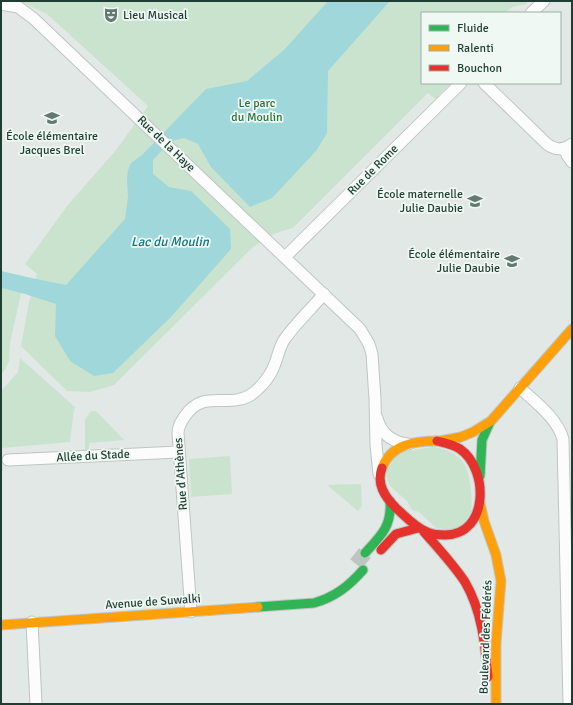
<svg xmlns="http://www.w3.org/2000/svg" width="573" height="705" viewBox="0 0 573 705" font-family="Signika,sans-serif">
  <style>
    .green { fill: #cae3cf }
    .water { fill: #9fd7da }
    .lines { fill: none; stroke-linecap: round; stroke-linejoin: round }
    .secondary-tunnel { stroke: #bbc6c1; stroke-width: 15; stroke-dasharray: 15 8; stroke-linecap: butt }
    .street-casing { stroke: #bfc5c2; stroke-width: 13 }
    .fast-casing { stroke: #bec6c2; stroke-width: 11 }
    .slow-casing { stroke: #bec6c2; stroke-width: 11 }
    .jam-casing { stroke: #bec6c2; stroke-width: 11 }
    .street { stroke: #fbfcfb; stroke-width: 11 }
    .fast { stroke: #30b455; stroke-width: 9 }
    .slow { stroke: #ff9f0a; stroke-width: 9 }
    .jam { stroke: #e5322d; stroke-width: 9 }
    .labels { text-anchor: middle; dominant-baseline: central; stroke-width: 3.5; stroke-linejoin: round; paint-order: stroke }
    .poi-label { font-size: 12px; fill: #1f3d32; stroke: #eff8f3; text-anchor: end }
    .park-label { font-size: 12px; fill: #26763d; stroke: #eff8f3 }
    .street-label { font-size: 12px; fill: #1f3d32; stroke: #eff8f3 }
    .water-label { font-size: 13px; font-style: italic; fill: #15757c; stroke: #eff8f3 }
  </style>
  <rect width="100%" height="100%" fill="#e2e8e5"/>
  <path class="green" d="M19,1h509l-2,3 -14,3 -7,6h-83v70h29l-16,16 -7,-6 -135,135 -20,6 -20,13 -139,138 -24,7 -23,-1 -46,-45 8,-44 8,-28 -12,-10 42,-58 49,-56 32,-44 -101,-92z
    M1,288l20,5 -11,50 -1,18 -4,9 -4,4z
    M20,358l56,50 -2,1 -4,33 -68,6 1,23h-2v-80l17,-19z
    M91,411h5l28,29 -35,3v9h-4v-33z
    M433,447c12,2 22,5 30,15 7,9 10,37 8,49 -2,7 -9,15 -17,18 -4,2 -13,-1 -18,-1l-17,-16 -7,-2 -5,-9 -17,-15 -2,-3 -2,-12 13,-19z
    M230,456l2,38 -41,3 -2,-38z
    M361,484l1,22 -4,5 -31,-26z"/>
  <path class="water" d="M328,1h62l-62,70 -1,62 -11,18 -44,47 -22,9 -39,-40 -13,-23 -14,-6 -9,2 -8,5 -14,15v14l16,13 22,4 39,38 1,20 -60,68 -58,56 -19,3 -24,-15 -15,-25 1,-32 -31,-10 -24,-6v-17l35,8 30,6 59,-66 3,-22 -1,-18 1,-9 3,-7 11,-8 64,-66 41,-8 38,-32z"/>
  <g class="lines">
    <path class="secondary-tunnel" d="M356,564l9,-11"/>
    <g class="street-casing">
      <path id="street" d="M1,4l17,3 15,11 327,311 9,15 3,10 3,45 1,46 3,29
        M531,13l13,-12
        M484,83l63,61c8,6 17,7 25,0
        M565,148l2,7 5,7
        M285,257l176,-174
        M520,388c15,14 37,30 43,51l6,265
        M377,418c4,16 15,24 31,26
        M8,460l171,-8
        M191,612l-13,-179c0,-7 3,-11 7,-17 19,-27 41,-8 64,-20 10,-6 21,-19 25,-30 4,-9 5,-18 10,-26 11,-16 27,-31 40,-46
        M32,622l4,82"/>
    </g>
    <g class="fast-casing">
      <path id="fast" d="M480,476l2,-36 8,-18
        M365,553c16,-17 27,-27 25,-52
        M258,607l56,-4c21,-6 35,-17 49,-33"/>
    </g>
    <g class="slow-casing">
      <path id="slow" d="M440,441l21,-4 12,-5 18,-11 81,-92
        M382,468c9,-24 33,-27 55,-27
        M480,503l4,18 12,34 5,26 -5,62v61
        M1,625l257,-18"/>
    </g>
    <g class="jam-casing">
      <path id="jam" d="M382,468c-6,16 3,29 14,40 10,9 19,19 31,24 6,3 12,3 18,3 44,0 44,-66 15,-86 -7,-5 -15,-6 -23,-8
        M424,532c14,16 29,32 41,50 17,29 20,62 23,95
        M381,550l15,-16 22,-6"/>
    </g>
    <use href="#street" class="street"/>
    <use href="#fast" class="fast"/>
    <use href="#slow" class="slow"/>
    <use href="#jam" class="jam"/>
  </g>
  <defs>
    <g id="theatre-bare" transform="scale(1.2)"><path d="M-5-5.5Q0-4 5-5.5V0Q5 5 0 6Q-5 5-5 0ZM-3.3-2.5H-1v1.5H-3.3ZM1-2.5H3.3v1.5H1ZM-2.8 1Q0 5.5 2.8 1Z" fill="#637971" stroke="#eff8f3" stroke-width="2.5" paint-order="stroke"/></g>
    <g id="school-bare" transform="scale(1.2)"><path d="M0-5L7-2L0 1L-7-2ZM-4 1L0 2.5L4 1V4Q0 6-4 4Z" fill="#637971" stroke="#eff8f3" stroke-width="2.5" paint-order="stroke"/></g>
  </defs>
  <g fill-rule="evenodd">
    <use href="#theatre-bare" x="111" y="15"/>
    <use href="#school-bare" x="52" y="118"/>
    <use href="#school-bare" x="475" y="201"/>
    <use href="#school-bare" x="512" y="261"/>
  </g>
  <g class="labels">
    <g class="poi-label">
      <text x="123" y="15" text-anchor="start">Lieu Musical</text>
      <text x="52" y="136" text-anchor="middle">École élémentaire<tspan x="52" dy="14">Jacques Brel</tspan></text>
      <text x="463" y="194">École maternelle<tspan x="463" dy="14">Julie Daubie</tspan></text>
      <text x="500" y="254">École élémentaire<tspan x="500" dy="14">Julie Daubie</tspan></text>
    </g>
    <g class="park-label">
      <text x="257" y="103">Le parc<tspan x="257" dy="14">du Moulin</tspan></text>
    </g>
    <g class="street-label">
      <text transform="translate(166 144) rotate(44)">Rue de la Haye</text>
      <text transform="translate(373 170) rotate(-45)">Rue de Rome</text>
      <text transform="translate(93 456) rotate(-3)">Allée du Stade</text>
      <text transform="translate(181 474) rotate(-94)">Rue d'Athènes</text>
      <text transform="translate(153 602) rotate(-4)">Avenue de Suwalki</text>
      <text transform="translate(486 637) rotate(-88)">Boulevard des Fédérés</text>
    </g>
    <g class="water-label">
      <text x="170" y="242">Lac du Moulin</text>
    </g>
  </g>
  <rect width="573" height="705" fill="none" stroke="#1f3d32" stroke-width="4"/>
  <rect x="421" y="12" width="140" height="72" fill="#eff8f3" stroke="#9cada6"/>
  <rect x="429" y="25" width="20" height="6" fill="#30b455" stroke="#9cada6"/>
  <text x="457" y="32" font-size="12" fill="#1f3d32">Fluide</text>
  <rect x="429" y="45" width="20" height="6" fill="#ff9f0a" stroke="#9cada6"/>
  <text x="457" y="52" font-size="12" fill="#1f3d32">Ralenti</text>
  <rect x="429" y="65" width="20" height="6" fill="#e5322d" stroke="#9cada6"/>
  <text x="457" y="72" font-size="12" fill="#1f3d32">Bouchon</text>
</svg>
